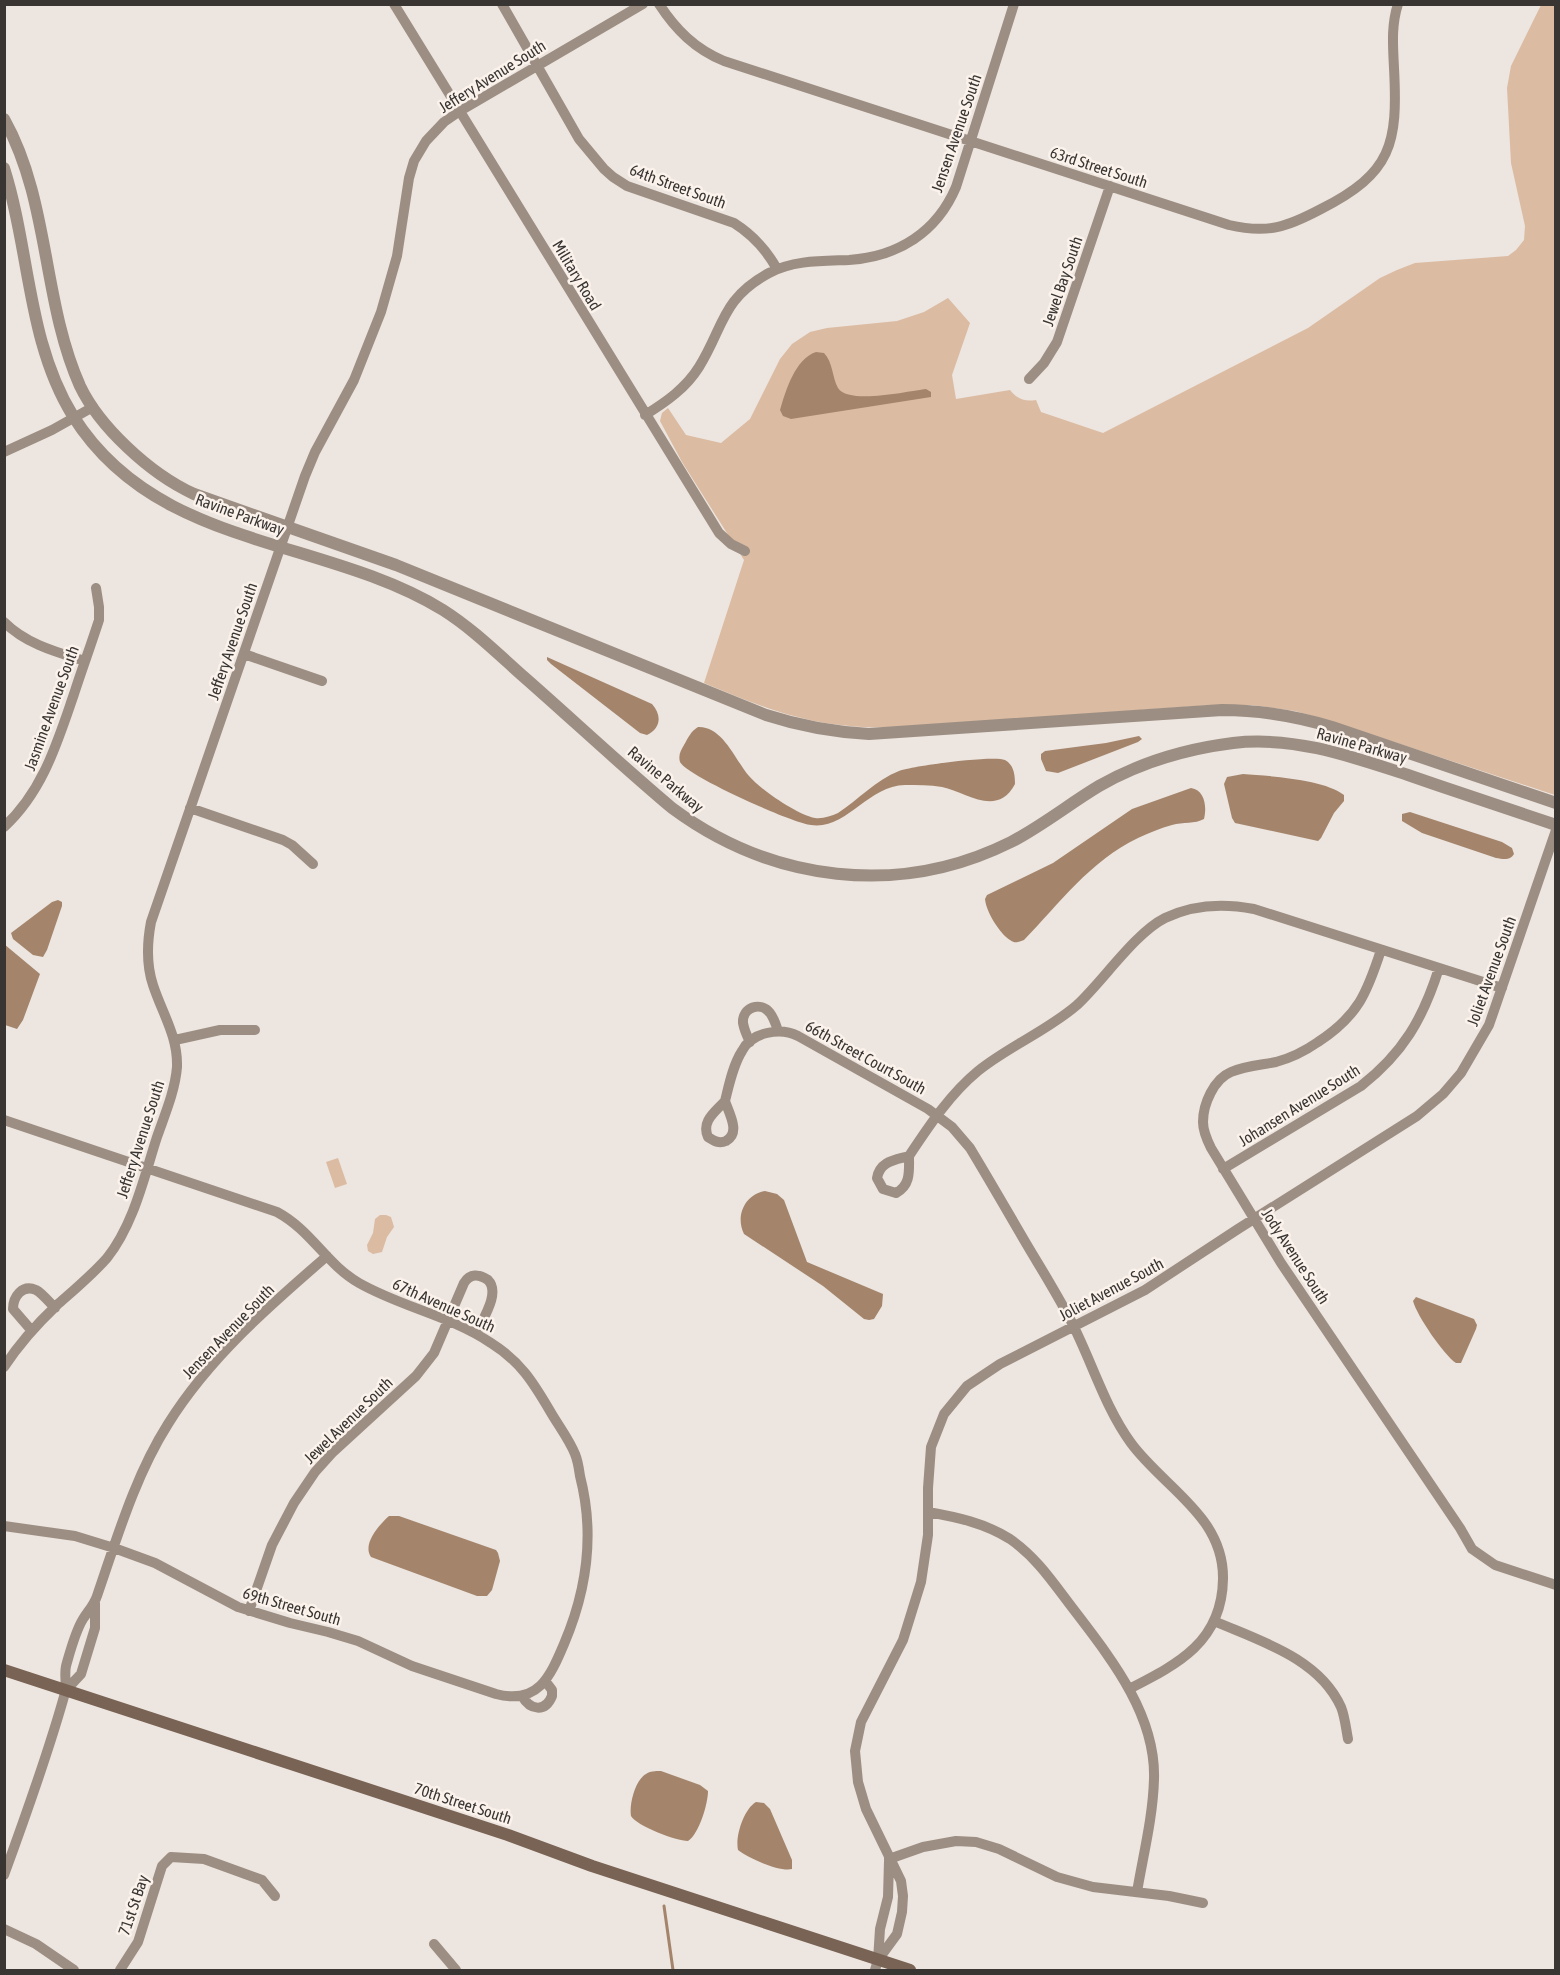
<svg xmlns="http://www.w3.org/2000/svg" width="1560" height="1975" viewBox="0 0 1560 1975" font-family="'Asap Condensed',sans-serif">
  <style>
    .green { fill: #dbbba2 }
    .water { fill: #a4856c }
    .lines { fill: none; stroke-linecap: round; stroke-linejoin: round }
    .stream { stroke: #a4856c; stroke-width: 3 }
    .minor { stroke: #9c8e83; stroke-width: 10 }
    .tertiary { stroke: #9c8e83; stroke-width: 12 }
    .secondary { stroke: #786354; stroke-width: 12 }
    .labels { text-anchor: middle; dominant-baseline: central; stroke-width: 5; stroke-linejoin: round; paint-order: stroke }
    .street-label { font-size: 16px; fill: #383532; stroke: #fbf2ec }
  </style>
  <rect width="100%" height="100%" fill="#ede5df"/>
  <path class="green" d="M1541,5h14v790l-228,-75 -32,-9 -43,-6h-40l-316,22c-76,3 -123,-15 -192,-44l40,-123 -62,-98 -22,-41 2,-8 6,-5 18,27 35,8 29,-24 30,-60 12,-15 18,-12 17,-4 70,-7 27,-9 24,-14 22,25 -18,52 4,24 54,-9c7,9 15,12 26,10l5,12 62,21 205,-105 72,-50 17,-8 18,-7 93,-7 8,-6 8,-10 1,-14 -14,-63 -4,-75 4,-22z
    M338,1158l9,26 -12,4 -9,-26z
    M380,1215h6l5,2 3,10 -7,10 -5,15 -9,2 -5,-3 -1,-6 6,-12 2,-14z"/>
  <path class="water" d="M816,352l8,1c9,9 8,24 14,35 11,17 70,3 88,1l5,3v5l-140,22 -8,-3 -3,-6c6,-20 15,-51 36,-58z
    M547,657l105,47c10,11 9,24 -5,31l-7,-2 -89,-69 -4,-4z
    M698,727c25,-1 37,33 51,49 12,14 49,39 66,42 8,1 16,-2 23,-5 20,-13 38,-33 61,-42 13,-5 94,-16 106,-11 9,5 10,15 10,24 -18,34 -49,8 -73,3 -12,-2 -25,-2 -37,-2 -38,1 -58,45 -94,40 -19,-2 -124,-49 -131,-63 -2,-7 1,-12 4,-17 4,-7 7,-14 14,-18z
    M1139,736l3,3 -4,3 -80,31 -12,-2 -5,-12v-5l4,-3 61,-8z
    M1243,774c26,2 81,5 101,21v6l-10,12 -13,25 -3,3 -83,-18 -3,-5 -8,-34 3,-7z
    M1191,788c14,2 16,19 13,31 -9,5 -21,3 -32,6 -11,3 -23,8 -34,13 -48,23 -78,65 -114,102 -5,2 -9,4 -14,0 -11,-7 -24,-29 -25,-41l2,-4 66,-32 79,-54z
    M1410,812l92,30 10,6 2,6c-4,7 -11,5 -18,4l-74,-25 -20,-12v-7z
    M58,900l4,2v4l-15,44 -4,7 -10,-2 -20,-16 -2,-6 41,-31z
    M4,944l36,30 -17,46 -6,9 -12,-4z
    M765,1191l12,3 7,6 23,62 76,32 -1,12 -8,13 -5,1 -5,-1 -41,-33 -79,-52c-9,-18 1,-40 21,-43z
    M1416,1297l58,22 3,6 -1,4 -15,34h-5c-12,-8 -39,-47 -43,-62z
    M389,1516h10l97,34 2,3 2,8 -8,29 -5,6h-10l-106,-39c-9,-13 8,-32 18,-41z
    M661,1771l39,14 8,6c0,13 -9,43 -20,50 -12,0 -51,-15 -57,-25 -2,-11 4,-36 15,-42 4,-3 9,-3 15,-3z
    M756,1802l8,1 6,6 22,51v9c-13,3 -44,-11 -54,-19 -3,-14 6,-41 18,-48z"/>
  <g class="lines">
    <path class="stream" d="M664,1906l9,64"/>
    <path class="minor" d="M394,4l325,529 12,11 14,7
      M502,4l77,135 25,30 9,8 14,9 107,37c19,12 32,26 43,46
      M659,4c17,26 36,45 65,57l505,164c39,9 58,2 92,-16 71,-36 77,-65 73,-141 -1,-22 -3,-42 4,-64
      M1029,379l15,-16 13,-21 53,-156
      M645,415c21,-13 41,-27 54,-48 25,-40 22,-68 70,-94 25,-13 53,-12 80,-13 49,-3 88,-28 107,-73l58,-183
      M4,452l48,-22 41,-23
      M4,622c22,22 52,30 81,39
      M244,654l78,27
      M190,808l93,32 9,5 21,19
      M4,827c39,-36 53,-84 70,-133 8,-25 17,-49 25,-74v-13l-3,-19
      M1381,950c-14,43 -23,66 -63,92 -13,9 -27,16 -42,20 -15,3 -31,4 -45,10 -17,7 -28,32 -28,50 0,9 4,18 8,26l70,115 179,265 12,21 23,16 61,20
      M175,1040l45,-10h35
      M750,1042c-3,-6 -6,-13 -7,-19 -1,-16 18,-22 27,-10 4,5 6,12 8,18
      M725,1101c4,-16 8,-36 17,-50 10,-19 38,-24 56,-15l130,73 24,18 18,21c20,33 40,68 60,102 15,25 30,49 43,75 20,40 32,82 58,118 33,45 93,73 92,136 -1,63 -45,85 -94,110
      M725,1101c4,12 16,32 1,40 -7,3 -12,0 -18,-4 -7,-16 7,-25 17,-36z
      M4,1120l273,92c35,19 49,52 82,71 42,24 92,33 132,60 29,18 42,39 59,68 8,14 19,28 25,43 3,7 4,15 5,22 15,58 7,114 -16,168 -14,33 -26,61 -68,50l-84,-28 -54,-25 -30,-9 -38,-9 -52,-16 -83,-44 -41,-15 -39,-12 -71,-10
      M909,1156c20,-30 41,-62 69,-85 31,-25 69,-40 99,-66 26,-24 58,-72 88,-87 29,-14 58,-15 89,-9l248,79
      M909,1156c0,15 2,29 -13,37l-13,-4 -6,-11c3,-17 18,-18 32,-22z
      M1223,1169l138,-83c42,-33 62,-67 78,-118
      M32,1331l-19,-22c0,-12 9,-25 23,-19 6,3 13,12 19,18
      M4,1367c15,-23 34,-44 53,-62 17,-15 35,-30 50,-47 27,-34 37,-81 50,-121 8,-23 18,-46 20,-70 1,-31 -15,-54 -24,-82 -7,-21 -6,-42 -2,-63l154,-446 10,-24 39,-72 27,-68 16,-56 12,-78 5,-17 12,-20 18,-19 16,-11 183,-107
      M928,1512c28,5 57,11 82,27 26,18 42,42 61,67 38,50 85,107 83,173 -1,38 -11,77 -17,113
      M249,1611l23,-66 22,-42 21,-31 18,-20 83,-76 18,-23 30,-70c6,-10 15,-9 24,-3 13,13 -6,40 -12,54
      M1214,1621c46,20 105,37 127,86 4,10 5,22 7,32
      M66,1690l15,-16 14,-46v-25
      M522,1696c8,14 23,17 30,0v-6l-6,-8
      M889,1859l34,-12 33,-6 20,1 23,7 58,28 36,10 76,9 34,7
      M4,1875c22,-60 44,-121 61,-182 2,-9 -1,-18 1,-27 4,-14 9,-34 17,-47 5,-8 11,-14 14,-23 20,-58 38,-120 71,-172 41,-66 101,-118 159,-168
      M4,1929l32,15 38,26
      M434,1944l22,26
      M878,1960l19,-26 5,-22 1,-16 -2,-15 -35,-72 -8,-27 -3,-31 6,-29 42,-82 18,-58 7,-47v-47l3,-41 13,-33 23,-28 33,-22 145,-74 93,-61 179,-113 26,-22 18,-21 28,-48 67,-195
      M120,1970l18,-28 24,-76 9,-9 33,2 58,21 13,16
      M875,1970l3,-10 2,-31 8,-32 1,-36"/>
    <path class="tertiary" d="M4,119c46,82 38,182 76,267 11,23 29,44 47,61 21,20 41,35 67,47l202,71 370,150c34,11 67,17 103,19l353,-24c38,0 73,6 110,17l224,76
      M4,168c26,82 23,174 69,248 84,134 249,120 370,194 30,19 55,44 81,67 49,43 98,89 148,131 100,74 227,90 339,34 31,-16 58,-38 88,-56 42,-24 86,-37 134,-43 61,-7 117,13 175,32 49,17 98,33 148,50"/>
    <path class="secondary" d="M4,1670l504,165 84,31 318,104"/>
  </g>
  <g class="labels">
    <g class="street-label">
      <text transform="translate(492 76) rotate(-32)">Jeffery Avenue South</text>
      <text transform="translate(956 133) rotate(-71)">Jensen Avenue South</text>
      <text transform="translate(1099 167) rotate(18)">63rd Street South</text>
      <text transform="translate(678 186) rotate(20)">64th Street South</text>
      <text transform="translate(577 275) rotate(59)">Military Road</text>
      <text transform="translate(1062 281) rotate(-71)">Jewel Bay South</text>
      <text transform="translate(240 514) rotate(20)">Ravine Parkway</text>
      <text transform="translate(232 641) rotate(-71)">Jeffery Avenue South</text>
      <text transform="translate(51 708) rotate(-70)">Jasmine Avenue South</text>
      <text transform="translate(1362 745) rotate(16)">Ravine Parkway</text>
      <text transform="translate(666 779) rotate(40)">Ravine Parkway</text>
      <text transform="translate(1491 971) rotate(-70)">Joliet Avenue South</text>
      <text transform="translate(866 1057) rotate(29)">66th Street Court South</text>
      <text transform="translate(1299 1105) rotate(-32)">Johansen Avenue South</text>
      <text transform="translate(140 1139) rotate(-72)">Jeffery Avenue South</text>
      <text transform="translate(1296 1256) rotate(57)">Jody Avenue South</text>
      <text transform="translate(1111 1289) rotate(-28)">Joliet Avenue South</text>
      <text transform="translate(444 1305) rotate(24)">67th Avenue South</text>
      <text transform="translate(228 1331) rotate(-46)">Jensen Avenue South</text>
      <text transform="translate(348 1420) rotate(-44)">Jewel Avenue South</text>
      <text transform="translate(292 1606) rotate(16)">69th Street South</text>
      <text transform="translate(463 1803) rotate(18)">70th Street South</text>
      <text transform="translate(133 1905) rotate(-71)">71st St Bay</text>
    </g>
  </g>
  <rect width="1560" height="1975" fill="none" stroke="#383532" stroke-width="12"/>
</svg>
